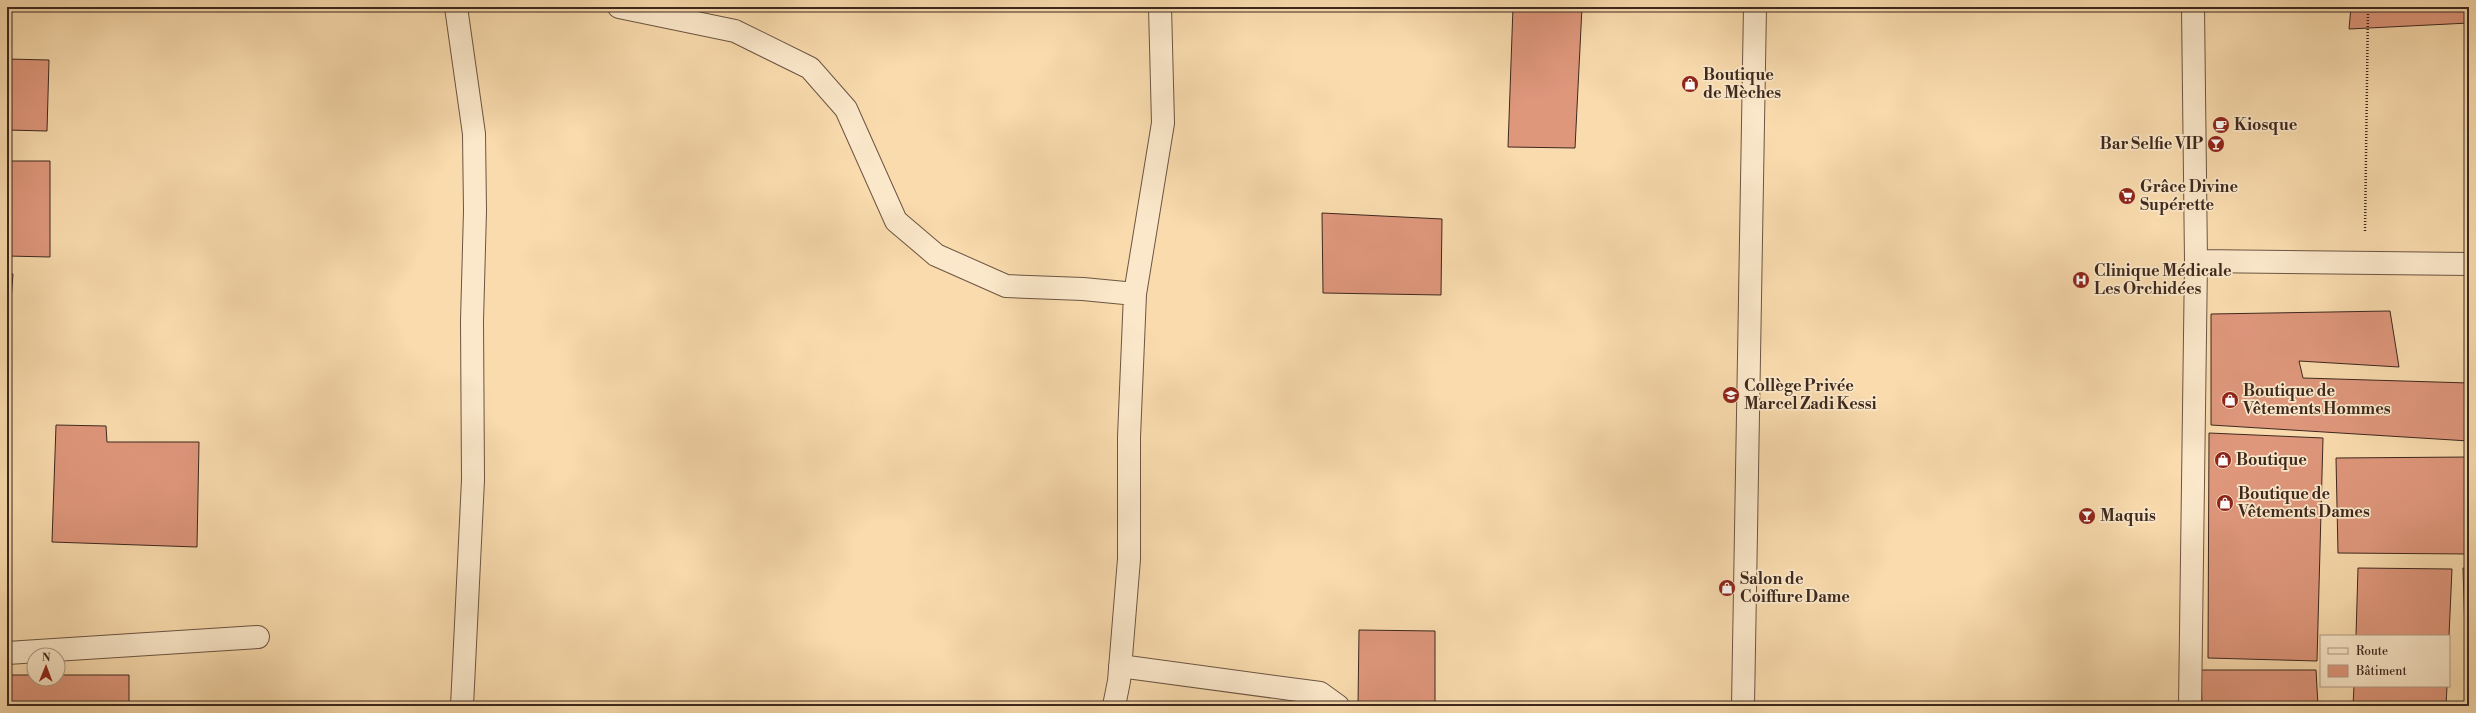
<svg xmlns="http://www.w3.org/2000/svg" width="2476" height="713" viewBox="0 0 2476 713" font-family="'Libre Bodoni',serif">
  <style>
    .building { fill: #df977c; stroke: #3d281e }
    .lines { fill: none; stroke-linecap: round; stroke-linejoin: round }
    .minor-casing { stroke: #6c5542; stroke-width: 24 }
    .path { stroke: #3d281e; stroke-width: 2.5; stroke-dasharray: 1 2; stroke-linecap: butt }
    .minor { stroke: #fbe8ca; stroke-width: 22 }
    .labels { text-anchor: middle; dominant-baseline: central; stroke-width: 3.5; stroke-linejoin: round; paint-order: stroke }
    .poi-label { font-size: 16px; font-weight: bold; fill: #3d281e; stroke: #fbe8ca; text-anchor: start }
  </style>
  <rect width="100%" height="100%" fill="#f9dbad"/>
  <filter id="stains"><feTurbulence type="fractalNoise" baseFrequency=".005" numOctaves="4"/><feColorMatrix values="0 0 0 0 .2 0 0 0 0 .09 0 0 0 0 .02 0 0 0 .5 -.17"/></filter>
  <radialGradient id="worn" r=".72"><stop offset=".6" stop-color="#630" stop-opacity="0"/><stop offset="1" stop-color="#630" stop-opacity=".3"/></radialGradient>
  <path class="building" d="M1513,7h69l-7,141 -67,-1z
    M2351,7h118v16l-120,6z
    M7,59l42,1 -2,71 -40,-1z
    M7,161h43v96l-43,-1z
    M1322,213l120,6 -1,76 -118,-2z
    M7,273l6,1 -6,79z
    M2390,311l9,56 -100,-6 4,17 166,5v58l-258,-16v-111z
    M56,425l50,1 1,16h92l-2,105 -145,-5z
    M2209,433l114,5 -6,223 -109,-3z
    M2469,457v97l-131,-1 -2,-95z
    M2358,568l94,1 -3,67h-93z
    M2463,568h6v99h-3z
    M1359,630l76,1v75h-77z
    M2201,670h115l2,36h-116z
    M7,675h27v4h24v-4h71v31h-122z
    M2354,686h93l-1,20h-93z
    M1500,703l186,1v2h-187z"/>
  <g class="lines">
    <g class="minor-casing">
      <path id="minor" d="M456,7l18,127 1,77 -3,110 1,159 -11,226
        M619,7l116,24 75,37 36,41 50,112 40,34 70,31 77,3 52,5
        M2196,261l273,3
        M7,653l251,-16
        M1120,666l200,27 18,13
        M1114,706l5,-25 10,-122v-122l6,-143 28,-171 -3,-116
        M1743,706l12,-699
        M2190,706l6,-445 -3,-254"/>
    </g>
    <path class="path" d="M2365,231l3,-224"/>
    <use href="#minor" class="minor"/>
  </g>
  <defs>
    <g id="shop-disc" transform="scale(0.9)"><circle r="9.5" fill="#8f2418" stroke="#fbe8ca"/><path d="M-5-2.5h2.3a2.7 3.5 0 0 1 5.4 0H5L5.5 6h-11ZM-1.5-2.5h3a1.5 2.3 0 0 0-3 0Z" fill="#fff"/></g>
    <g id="cafe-disc" transform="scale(0.9)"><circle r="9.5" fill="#8f2418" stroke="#fbe8ca"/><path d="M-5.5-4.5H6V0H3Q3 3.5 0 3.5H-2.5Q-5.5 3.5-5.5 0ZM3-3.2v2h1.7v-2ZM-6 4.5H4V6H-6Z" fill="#fff"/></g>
    <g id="bar-disc" transform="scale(0.9)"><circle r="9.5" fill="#8f2418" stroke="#fbe8ca"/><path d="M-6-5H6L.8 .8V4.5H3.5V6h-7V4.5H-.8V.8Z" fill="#fff"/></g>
    <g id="supermarket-disc" transform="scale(0.9)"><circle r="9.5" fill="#8f2418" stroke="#fbe8ca"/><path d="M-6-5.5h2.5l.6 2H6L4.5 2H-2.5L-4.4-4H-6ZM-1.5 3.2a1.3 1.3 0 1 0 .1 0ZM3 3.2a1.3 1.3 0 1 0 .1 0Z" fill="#fff"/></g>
    <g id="hospital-disc" transform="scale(0.9)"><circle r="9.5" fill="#8f2418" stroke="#fbe8ca"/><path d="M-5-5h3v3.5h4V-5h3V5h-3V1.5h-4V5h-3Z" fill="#fff"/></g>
    <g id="school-disc" transform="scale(0.9)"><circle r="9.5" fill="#8f2418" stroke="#fbe8ca"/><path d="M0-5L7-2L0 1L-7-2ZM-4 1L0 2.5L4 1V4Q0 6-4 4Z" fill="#fff"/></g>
  </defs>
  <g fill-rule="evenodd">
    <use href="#shop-disc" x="1690" y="84"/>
    <use href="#cafe-disc" x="2221" y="125"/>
    <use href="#bar-disc" x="2216" y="144"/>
    <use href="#supermarket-disc" x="2127" y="196"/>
    <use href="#hospital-disc" x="2081" y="280"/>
    <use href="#school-disc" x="1731" y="395"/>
    <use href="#shop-disc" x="2230" y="400"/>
    <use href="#shop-disc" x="2223" y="460"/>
    <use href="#shop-disc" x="2225" y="503"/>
    <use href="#bar-disc" x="2087" y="516"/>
    <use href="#shop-disc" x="1727" y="588"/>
  </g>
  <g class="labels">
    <g class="poi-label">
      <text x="1703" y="75">Boutique<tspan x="1703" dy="18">de Mèches</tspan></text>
      <text x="2234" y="125">Kiosque</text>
      <text x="2203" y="144" text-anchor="end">Bar Selfie VIP</text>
      <text x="2140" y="187">Grâce Divine<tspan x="2140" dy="18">Supérette</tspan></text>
      <text x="2094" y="271">Clinique Médicale<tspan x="2094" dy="18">Les Orchidées</tspan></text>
      <text x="1744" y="386">Collège Privée<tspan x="1744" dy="18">Marcel Zadi Kessi</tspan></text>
      <text x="2243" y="391">Boutique de<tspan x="2243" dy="18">Vêtements Hommes</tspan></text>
      <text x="2236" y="460">Boutique</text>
      <text x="2238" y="494">Boutique de<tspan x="2238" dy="18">Vêtements Dames</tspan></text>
      <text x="2100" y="516">Maquis</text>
      <text x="1740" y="579">Salon de<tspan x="1740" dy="18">Coiffure Dame</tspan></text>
    </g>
  </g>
  <rect width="2476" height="713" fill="none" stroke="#f9dbad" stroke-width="24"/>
  <rect x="8" y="8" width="2460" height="697" fill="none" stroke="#3d281e" stroke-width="2"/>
  <rect x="12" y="12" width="2452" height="689" fill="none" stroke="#3d281e"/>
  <rect x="2320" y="635" width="130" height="52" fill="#fbe8ca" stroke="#af9b85"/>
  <rect x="2328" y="648" width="20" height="6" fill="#fbe8ca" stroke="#af9b85"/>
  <text x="2356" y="655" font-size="12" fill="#3d281e">Route</text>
  <rect x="2328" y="665" width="20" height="12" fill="#df977c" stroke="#af9b85"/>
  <text x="2356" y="675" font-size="12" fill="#3d281e">Bâtiment</text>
  <g transform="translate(46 667) rotate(1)"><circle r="19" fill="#fbe8ca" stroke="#af9b85"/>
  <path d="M0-3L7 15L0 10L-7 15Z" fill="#8f2418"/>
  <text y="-6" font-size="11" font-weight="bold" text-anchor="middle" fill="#3d281e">N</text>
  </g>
  <rect width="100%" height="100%" filter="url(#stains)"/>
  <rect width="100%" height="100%" fill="url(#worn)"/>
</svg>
